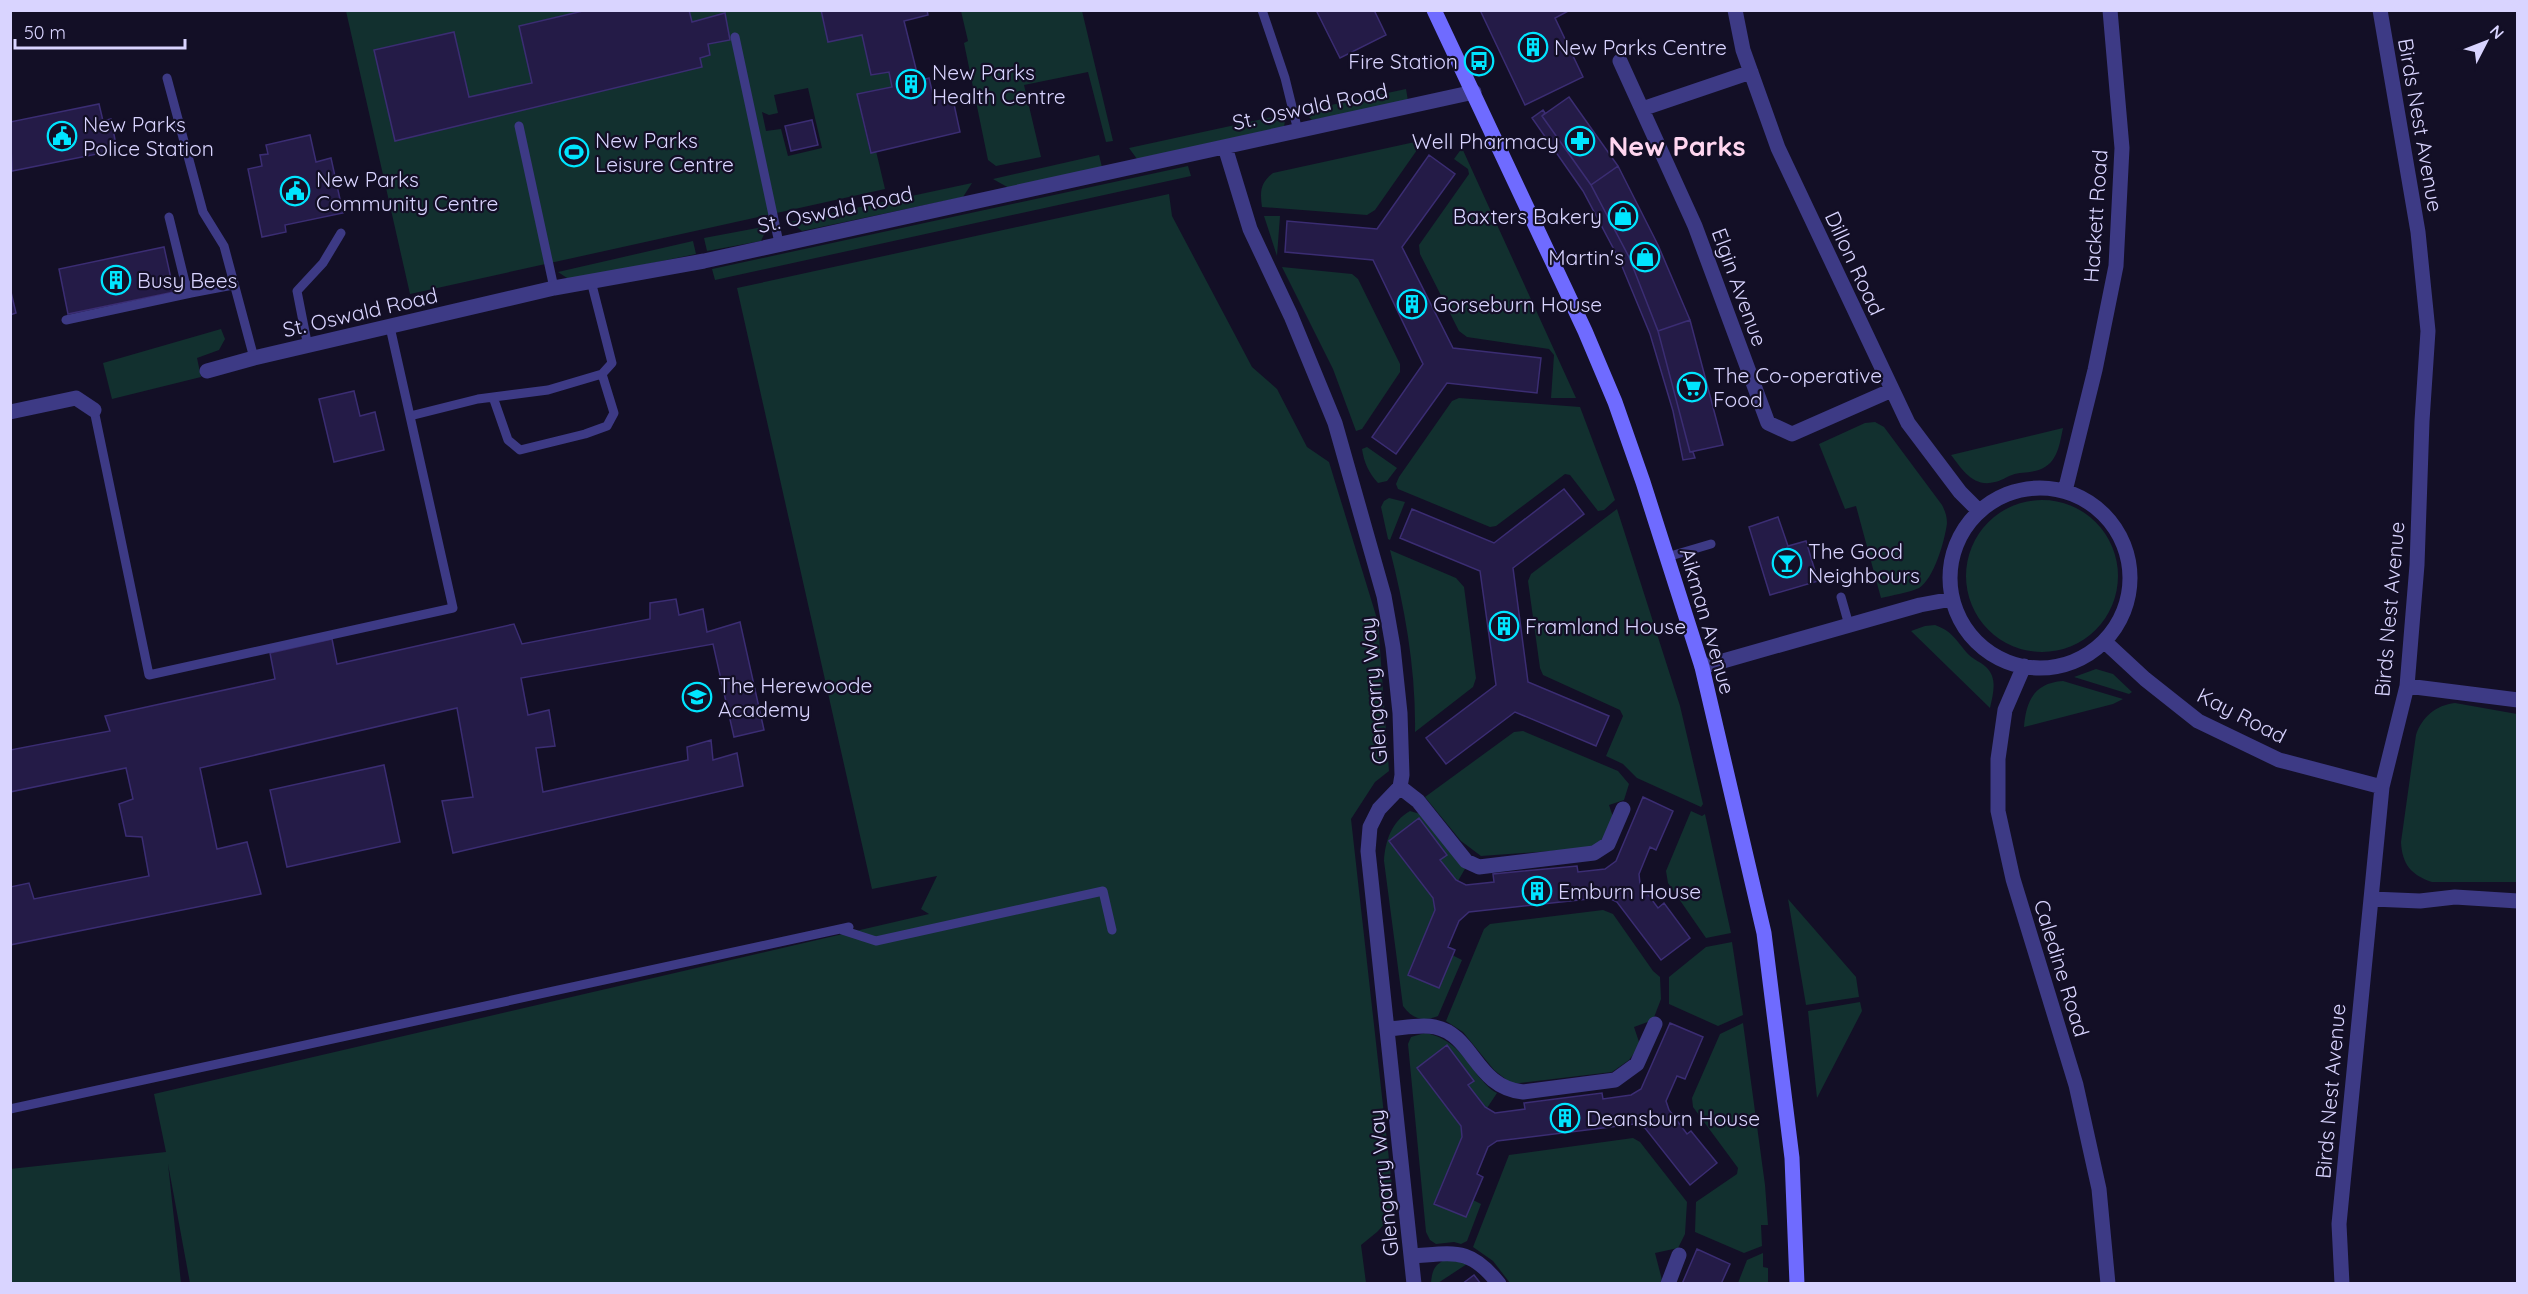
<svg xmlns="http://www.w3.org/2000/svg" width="2528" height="1294" viewBox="0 0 2528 1294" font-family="Quicksand,sans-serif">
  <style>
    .green { fill: #12302f; fill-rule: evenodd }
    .building { fill: #241b47; stroke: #3b2d73; stroke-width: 1.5 }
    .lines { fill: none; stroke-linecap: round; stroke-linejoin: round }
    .lane { stroke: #3d3a85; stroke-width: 9 }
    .street { stroke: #3d3a85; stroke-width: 15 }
    .secondary { stroke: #6f6bff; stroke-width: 15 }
    .labels { text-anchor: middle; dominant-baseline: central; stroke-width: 4.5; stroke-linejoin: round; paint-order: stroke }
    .poi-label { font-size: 21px; fill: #d9d4ff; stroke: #130f26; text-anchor: start }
    .street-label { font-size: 21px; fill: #d9d4ff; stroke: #130f26 }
    .district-label { font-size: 27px; font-weight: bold; fill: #ffd6f0; stroke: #130f26 }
  </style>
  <rect width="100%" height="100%" fill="#130f26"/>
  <path class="green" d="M346,11h475l7,31 34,-7 9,40 18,-3 3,15 -35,8 13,57 6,-1 9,38 -475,105zM808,88l14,60 -34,8 -7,-27 -15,2 -4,-19 7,3 9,-2 -4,-18z
    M961,11h121l31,130 -7,1 -18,-70 -64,13 17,72 -45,9 -8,-6 -24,-117 4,-2z
    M1406,89l2,12 -96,19 -9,-9z
    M1286,114l-2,13 -147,32 -8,-11z
    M1424,140l-49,70 -8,5 -105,-8c-2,-15 -2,-24 11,-34z
    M1462,148l114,250h-25l3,-43 -5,-6 -82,-12 -8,-6 -39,-77 -1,-9 50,-71 -1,-5 -14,-10z
    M1099,155l3,12 -93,21 -16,-9z
    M1188,166l3,10 -476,104 -3,-11z
    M972,183l-9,14 -161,34 -12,-9z
    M1169,194l3,22 80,151 25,22 30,58 22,15 49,160 11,149 -14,11 -24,37 44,394 -18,19 -16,13 5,38h-1176l-22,-119 13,119h-170l-1,-114 156,-17 -12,-58 775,-180 -8,-5 16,-33 -65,13 -135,-601z
    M1264,216h16l-3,40z
    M768,226l-7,15 -54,10 -3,-13z
    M693,241l3,13 -126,26 -12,-8z
    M1282,267l70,7 6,5 42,85v8l-38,57 -6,2 -23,-62z
    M221,329l4,10 -6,11 -22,8 4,19 -89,22 -9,-36z
    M1459,398l121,9 35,93 -11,10 -6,1 -28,-36 -5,-1 -69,52 -6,1 -92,-38 -2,-5 3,-7 53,-76z
    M1875,422l9,5 58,78c3,6 5,11 5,18 -2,17 -13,56 -28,65 -11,5 -26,7 -38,10l-25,-92 -11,3 -26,-65 46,-21z
    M2063,428c-4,19 -6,38 -28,43 -8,2 -16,1 -23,4 -6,2 -11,6 -17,7 -22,6 -33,-13 -44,-27z
    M1367,447l30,21 -10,13 -9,2c-9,-10 -14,-20 -16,-34z
    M1389,498l16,4 -15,38 -2,-1 -7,-32 3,-6z
    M1966 576a76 76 0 1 1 152 0a76 76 0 1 1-152 0Z
    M1617,509l63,197 23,98 -2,3 -64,-29 -14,-14 -17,-8 17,-40 -3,-6 -77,-35 -3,-7 -12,-87 3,-7z
    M1390,550l66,28 8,9 12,91 -3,9 -58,45c1,-62 -10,-123 -25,-182z
    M1935,625c17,6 21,15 32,28 5,6 14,9 19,14 12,11 7,27 4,41l-79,-77 14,-5z
    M2096,669l17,5 19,18 -3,2 -55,-17z
    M2063,681l60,18 -10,5 -89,23c2,-26 10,-44 39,-46z
    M2455,703l62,11v168h-85c-21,-7 -30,-18 -31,-40l15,-107c6,-18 20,-30 39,-32z
    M1523,731l95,40 11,13 -5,16 -15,5 5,15 -9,20 -13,8 -111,8 -20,-15 -36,-44 89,-65z
    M1410,811l10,3 46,53 -8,14 -2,-1 -16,-20 7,-6 -28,-36 -30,23 44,57 2,12 -26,65 43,-20 10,5 -24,56c-15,6 -26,3 -35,-10l-19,-145c1,-20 8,-40 26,-50z
    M1691,811l11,5 3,-2 26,119 -25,5 -38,-55 -2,-12z
    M1788,899l68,78 3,20 -53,8z
    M1603,910l10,4 40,57 7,6 1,22 -8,21 -19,7 6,18 -11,15 -17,12 -100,12 -18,-14 -31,-38 -17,-11 38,-92 6,-5z
    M1732,942l11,73 -25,11 -49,-22v-27l37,-30z
    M1860,1002l2,9 -45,87 -9,-87z
    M1743,1023l22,162 3,40h-7l1,21 -18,7 -49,-21 1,-30 41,-28 1,-6 -45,-61 -1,-9 28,-64z
    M1425,1033c27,5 39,23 54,44 6,6 10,12 18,16l-10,15 -2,-1 -17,-22 6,-4 -27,-36 -30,23 44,58 1,11 -28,66 32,14 7,-17 8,4 -14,37 -6,3 -7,-2 -18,2 -6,-4 -4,-8 -18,-188 3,-7z
    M1633,1138l7,4 47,60 -2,32 -7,14 -23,5 7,27 -2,3h-150l-17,-22 -20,-14 36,-92z
    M1763,1253v14l5,1v15h-30l9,-23z
    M1448,1259l19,5 -29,19h-7c1,-13 4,-20 17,-24z"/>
  <path class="building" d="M587,10h102l3,12 33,-9 5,27 -22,4 2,11 -10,3 2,9 -307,74 -21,-91 80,-18 15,65 63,-14 -13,-57z
    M821,10h106l1,5 -24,6 15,60 10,-3 5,21 18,-4 8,37 -89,21 -14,-59 35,-7 -3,-15 -18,3 -9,-40 -34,7z
    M1316,10h58l12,25 -46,23z
    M1480,10h90l-15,8 28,59 -58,28z
    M1569,97l49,69 -27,19 -49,-69z
    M99,104l4,17 8,-2 6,31 -105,21 -2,-49z
    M1543,110l2,3 -3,3 49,69 38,72 29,74 32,121h3l2,6 -12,2 -10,-49 -23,-77 -31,-75 -36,-68 -51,-73z
    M812,120l6,25 -27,6 -6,-25z
    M310,135l6,27 15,-4 12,55 -58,12 1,7 -24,5 -14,-68 14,-3 -2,-11 8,-1 -2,-9z
    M1429,155l26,19 -53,73 51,101 88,10 -4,35 -90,-10 -51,71 -24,-17 51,-73 -50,-104 -88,-8 2,-31 90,8z
    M1618,166l40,79 32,75 -32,11 -29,-74 -38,-72z
    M164,247l10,45 -106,22 -9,-45z
    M10,288l6,25 -6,2z
    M1690,320l33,125 -33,7 -32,-121z
    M354,391l6,25 15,-4 9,38 -50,12 -15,-63z
    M1564,489l20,25 -71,54 15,114 81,34 -13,30 -81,-34 -69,52 -20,-26 70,-53 -16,-114 -80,-33 12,-29 82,34z
    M1778,517l10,29 18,-5 12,40 -48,14 -21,-68z
    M676,599l3,16 24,-6 4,23 33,-10 24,108 -30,7 -21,-93 -192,34 7,37 21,-5 6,36 -19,2 7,44 145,-32 -1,-13 24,-7 2,20 24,-7 6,33 -290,67 -11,-52 31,-4 -16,-89 -257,60 17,81 30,-7 14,52 -251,51v-58l19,-4 5,16 115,-23 -7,-39 -16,-1 -7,-32 14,-5 -7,-31 -116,24v-42l100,-19 -5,-15 170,-37 -5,-26 62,-14 5,25 177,-40 8,20 128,-25v-16z
    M384,765l16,77 -113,25 -17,-77z
    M1643,797l30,14 -17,39 -6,-3 -11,27 1,10 18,24 6,-5 26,35 -29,22 -44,-58 -10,-5 -138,15 -10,9 -11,26 7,3 -16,38 -31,-13 27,-65 -2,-12 -44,-57 30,-23 28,37 -7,5 16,20 10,5 28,-3 -1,-8 84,-8 1,6 27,-3 11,-8z
    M1670,1023l33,14 -18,42 -8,-3 -11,25 3,9 18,24 4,-3 26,32 -27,22 -45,-57 -10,-4 -138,17 -9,6 -11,27 6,3 -17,40 -32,-13 28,-67 -1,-11 -44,-58 30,-23 27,36 -6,4 17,22 10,6 30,-4 -1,-6 78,-10 1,6 28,-4 10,-6z
    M1697,1249l33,15 -9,20h-39z
    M1474,1275l7,9h-19z"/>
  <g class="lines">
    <path class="lane" d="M1262,10l23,68 13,53
      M735,37l44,206
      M167,78l36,134 21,34 30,112
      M519,126l35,162
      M169,217l16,65 6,11 42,-8
      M66,320l125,-27
      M308,347l-11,-56 26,-28 18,-30
      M493,397l15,43 12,10 65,-16 22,-8 7,-13 -12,-39
      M94,410l55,265 304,-67 -63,-281
      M410,416l68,-17 70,-9 54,-16 10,-11 -21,-82
      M1667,557l44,-13
      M1841,597l8,28
      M842,930l34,11 227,-50 9,39
      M10,1109l839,-182"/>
    <path class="street" d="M1735,10l8,40 35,98 130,275 52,69 19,19
      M1620,61l75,165 73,197 24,11 100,-44
      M1642,109l109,-37
      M1225,147l25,82 41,87 44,107 49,173 9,51 7,66 2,62 -2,12 -21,22 -9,18 -2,24 46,433
      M207,371l47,-13 300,-70 150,-27 770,-169
      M10,412l66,-14 18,12
      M1950 578a90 90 0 1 1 180 0a90 90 0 1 1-180 0Z
      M2065,491l30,-121 21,-104 6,-118 -12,-138
      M2104,641l41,38 53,42 81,39 103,27
      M2024,666l-19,44 -7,49v52l15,68 63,206 23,104 9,95
      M1702,667l218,-62 32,-6
      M2407,686l111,14
      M1400,787l18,14 48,60 13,6 115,-14 14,-9 15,-35
      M2372,899l48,2 35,-4 63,4
      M1388,1029c15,-1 33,-5 47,-2 39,8 40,60 88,65l92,-12 22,-16 18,-40
      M1413,1256c42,-3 57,-9 86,28
      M1668,1284l11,-29
      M2342,1284l-3,-60 43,-437 25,-101 10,-121 5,-144 6,-90 -10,-99 -38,-222"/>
    <path class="secondary" d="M1434,10l151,321 30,71 28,80 59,185 62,266 28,225 5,126"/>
  </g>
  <defs>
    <g id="building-ring" transform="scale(1.5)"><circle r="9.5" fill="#130f26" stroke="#00e5ff" stroke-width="1.5"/><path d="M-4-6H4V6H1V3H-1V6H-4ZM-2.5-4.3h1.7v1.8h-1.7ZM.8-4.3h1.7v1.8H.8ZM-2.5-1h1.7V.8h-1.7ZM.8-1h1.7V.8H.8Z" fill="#00e5ff"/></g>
    <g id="bus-ring" transform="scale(1.5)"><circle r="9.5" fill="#130f26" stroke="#00e5ff" stroke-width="1.5"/><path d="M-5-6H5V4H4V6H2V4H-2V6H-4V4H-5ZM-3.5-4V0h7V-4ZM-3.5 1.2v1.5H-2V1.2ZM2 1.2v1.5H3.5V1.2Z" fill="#00e5ff"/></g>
    <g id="civic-ring" transform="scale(1.5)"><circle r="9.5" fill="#130f26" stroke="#00e5ff" stroke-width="1.5"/><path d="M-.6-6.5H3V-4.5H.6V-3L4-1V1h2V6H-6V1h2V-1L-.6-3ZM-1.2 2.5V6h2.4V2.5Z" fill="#00e5ff"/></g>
    <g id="pharmacy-ring" transform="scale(1.5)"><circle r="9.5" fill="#130f26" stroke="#00e5ff" stroke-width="1.5"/><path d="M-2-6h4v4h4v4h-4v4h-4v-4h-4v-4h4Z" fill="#00e5ff"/></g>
    <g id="stadium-ring" transform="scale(1.5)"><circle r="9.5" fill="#130f26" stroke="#00e5ff" stroke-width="1.5"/><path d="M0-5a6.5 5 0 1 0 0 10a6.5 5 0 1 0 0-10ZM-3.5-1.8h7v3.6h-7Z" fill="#00e5ff"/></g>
    <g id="shop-ring" transform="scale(1.5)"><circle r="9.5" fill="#130f26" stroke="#00e5ff" stroke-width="1.5"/><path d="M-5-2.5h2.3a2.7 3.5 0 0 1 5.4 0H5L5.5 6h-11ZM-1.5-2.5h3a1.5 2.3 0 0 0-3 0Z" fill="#00e5ff"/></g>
    <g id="supermarket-ring" transform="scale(1.5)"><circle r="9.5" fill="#130f26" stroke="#00e5ff" stroke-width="1.5"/><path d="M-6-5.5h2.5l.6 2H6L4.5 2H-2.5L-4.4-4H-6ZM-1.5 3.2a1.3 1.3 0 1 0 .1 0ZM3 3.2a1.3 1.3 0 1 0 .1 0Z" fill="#00e5ff"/></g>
    <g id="bar-ring" transform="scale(1.5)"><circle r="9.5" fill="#130f26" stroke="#00e5ff" stroke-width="1.5"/><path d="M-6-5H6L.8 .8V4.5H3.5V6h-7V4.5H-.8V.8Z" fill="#00e5ff"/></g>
    <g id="school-ring" transform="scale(1.5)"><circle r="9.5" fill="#130f26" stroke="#00e5ff" stroke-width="1.5"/><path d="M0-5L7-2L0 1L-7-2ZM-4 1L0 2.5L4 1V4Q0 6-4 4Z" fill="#00e5ff"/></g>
  </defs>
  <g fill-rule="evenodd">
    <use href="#building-ring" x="1533" y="47"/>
    <use href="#bus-ring" x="1479" y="61"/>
    <use href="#building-ring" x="911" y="84"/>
    <use href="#civic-ring" x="62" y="136"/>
    <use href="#pharmacy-ring" x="1580" y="141"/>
    <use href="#stadium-ring" x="574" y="152"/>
    <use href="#civic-ring" x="295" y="191"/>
    <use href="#shop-ring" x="1623" y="216"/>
    <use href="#shop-ring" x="1645" y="257"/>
    <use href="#building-ring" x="116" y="280"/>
    <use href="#building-ring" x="1412" y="304"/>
    <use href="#supermarket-ring" x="1692" y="387"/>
    <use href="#bar-ring" x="1787" y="563"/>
    <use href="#building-ring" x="1504" y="626"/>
    <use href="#school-ring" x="697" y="697"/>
    <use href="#building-ring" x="1537" y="891"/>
    <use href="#building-ring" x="1565" y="1118"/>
  </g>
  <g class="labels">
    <g class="poi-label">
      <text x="1554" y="47">New Parks Centre</text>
      <text x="1458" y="61" text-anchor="end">Fire Station</text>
      <text x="932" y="72">New Parks<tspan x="932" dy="24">Health Centre</tspan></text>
      <text x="83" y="124">New Parks<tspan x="83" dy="24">Police Station</tspan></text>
      <text x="595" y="140">New Parks<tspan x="595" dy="24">Leisure Centre</tspan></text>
      <text x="1559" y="141" text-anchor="end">Well Pharmacy</text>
      <text x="316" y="179">New Parks<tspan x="316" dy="24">Community Centre</tspan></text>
      <text x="1602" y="216" text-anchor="end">Baxters Bakery</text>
      <text x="1624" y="257" text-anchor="end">Martin's</text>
      <text x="137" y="280">Busy Bees</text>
      <text x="1433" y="304">Gorseburn House</text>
      <text x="1713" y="375">The Co-operative<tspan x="1713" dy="24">Food</tspan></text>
      <text x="1808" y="551">The Good<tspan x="1808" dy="24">Neighbours</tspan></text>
      <text x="1525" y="626">Framland House</text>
      <text x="718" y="685">The Herewoode<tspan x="718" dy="24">Academy</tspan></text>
      <text x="1558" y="891">Emburn House</text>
      <text x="1586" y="1118">Deansburn House</text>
    </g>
    <g class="street-label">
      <text transform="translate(1310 106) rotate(-12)">St. Oswald Road</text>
      <text transform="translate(2421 125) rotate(80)">Birds Nest Avenue</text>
      <text transform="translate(835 209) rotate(-12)">St. Oswald Road</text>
      <text transform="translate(2095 216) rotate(-86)">Hackett Road</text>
      <text transform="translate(1855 263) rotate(65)">Dillon Road</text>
      <text transform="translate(1740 287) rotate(70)">Elgin Avenue</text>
      <text transform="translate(360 312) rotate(-13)">St. Oswald Road</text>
      <text transform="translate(2389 609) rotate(-85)">Birds Nest Avenue</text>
      <text transform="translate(1708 621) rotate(74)">Aikman Avenue</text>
      <text transform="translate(1373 691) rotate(-95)">Glengarry Way</text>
      <text transform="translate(2242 715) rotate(27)">Kay Road</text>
      <text transform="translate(2062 968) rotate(73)">Caledine Road</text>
      <text transform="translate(2330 1091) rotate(-85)">Birds Nest Avenue</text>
      <text transform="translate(1383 1183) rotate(-96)">Glengarry Way</text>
    </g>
    <g class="district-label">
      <text x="1677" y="146">New Parks</text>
    </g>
  </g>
  <rect width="2528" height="1294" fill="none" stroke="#d9d4ff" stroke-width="24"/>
  <g transform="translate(2486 42) rotate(48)" stroke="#130f26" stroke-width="4.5" paint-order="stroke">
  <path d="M0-4.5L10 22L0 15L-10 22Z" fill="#d9d4ff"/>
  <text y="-9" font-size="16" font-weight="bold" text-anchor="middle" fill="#d9d4ff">N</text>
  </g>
  <path d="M15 39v9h170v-9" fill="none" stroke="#d9d4ff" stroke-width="3"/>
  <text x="24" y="39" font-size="18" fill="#d9d4ff" stroke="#130f26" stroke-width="4.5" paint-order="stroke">50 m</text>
</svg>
